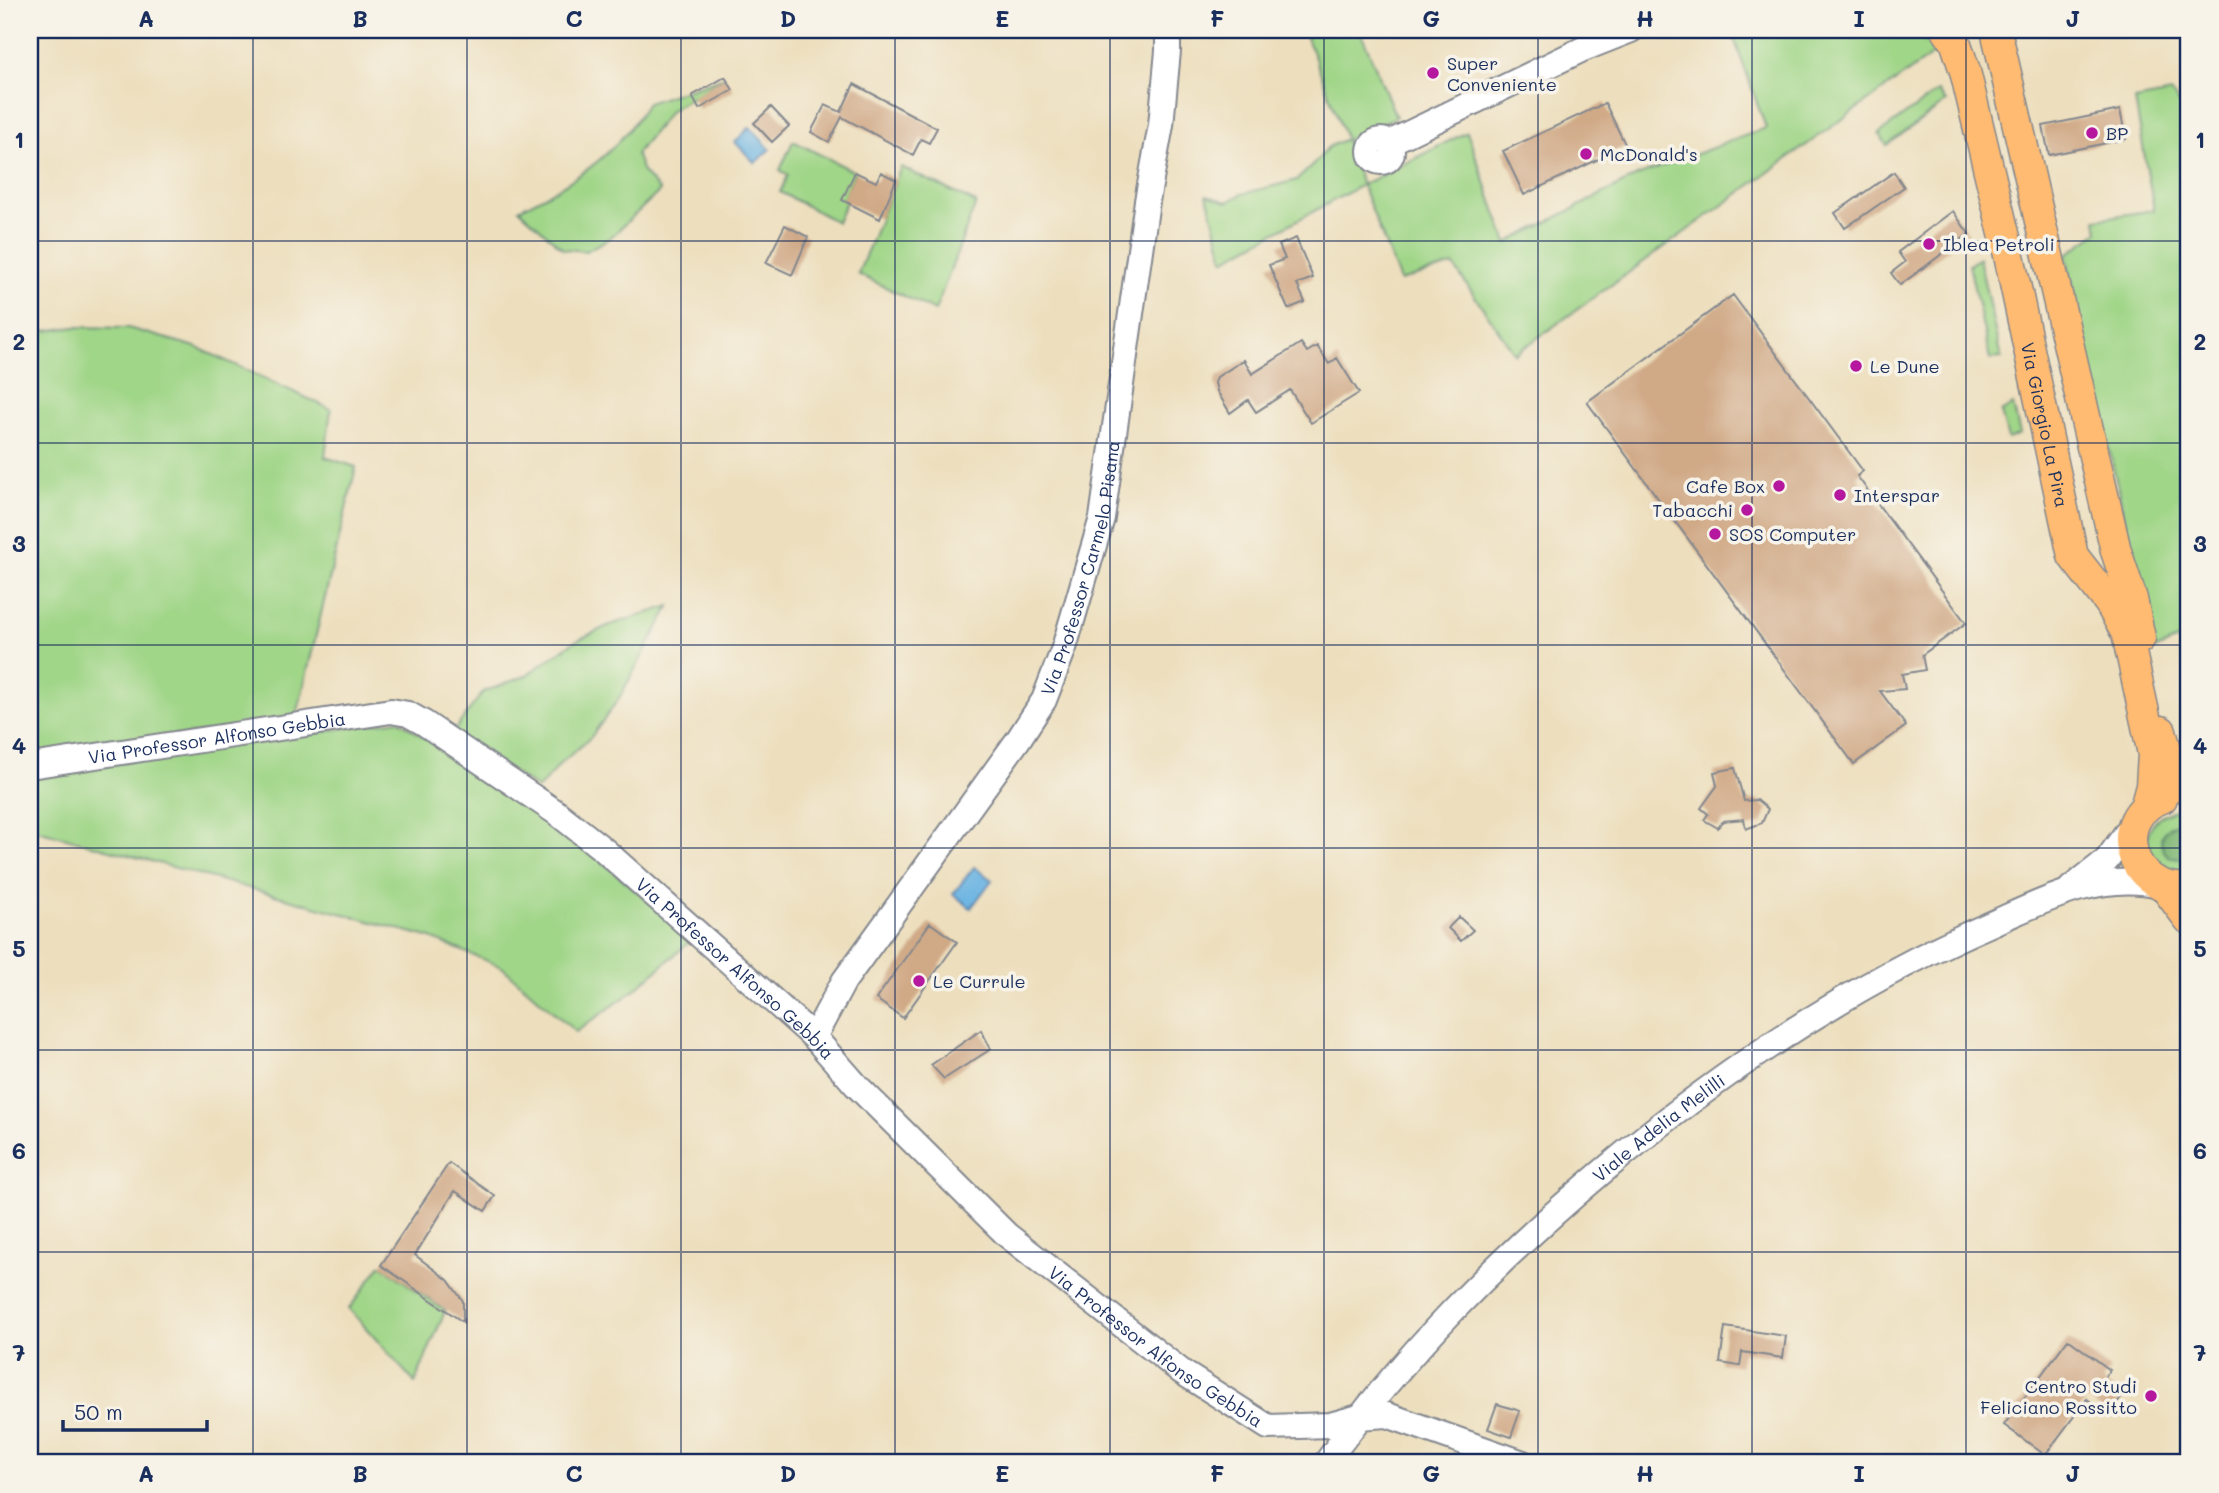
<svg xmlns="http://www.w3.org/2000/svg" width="2219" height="1493" viewBox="0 0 2219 1493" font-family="Mali,sans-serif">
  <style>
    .green { fill: #a0d688; stroke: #5e8273; stroke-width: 2 }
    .forest { fill: #80b774; stroke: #4e7369; stroke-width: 2 }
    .water { fill: #6ab4e2; stroke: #4272a0; stroke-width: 2 }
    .building { fill: #d0a986 }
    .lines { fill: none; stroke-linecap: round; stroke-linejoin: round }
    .minor-casing { stroke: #84878e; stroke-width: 28 }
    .major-casing { stroke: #84878e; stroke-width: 33 }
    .minor { stroke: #fff; stroke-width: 24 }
    .major { stroke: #ffbb71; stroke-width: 30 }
    .grid { fill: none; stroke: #1b2f5e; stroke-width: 2; stroke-opacity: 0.55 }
    .poi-dot { fill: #b5179e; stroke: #f7f3e8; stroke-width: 2.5 }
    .labels { text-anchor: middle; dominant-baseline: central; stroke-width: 7; stroke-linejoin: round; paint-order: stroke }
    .poi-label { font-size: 18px; fill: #1b2f5e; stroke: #f7f3e8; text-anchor: start }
    .street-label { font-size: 18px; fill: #1b2f5e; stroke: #f7f3e8 }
    .neatline { fill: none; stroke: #1b2f5e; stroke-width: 2.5 }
    .grid-label { font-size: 23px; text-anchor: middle; font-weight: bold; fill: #1b2f5e }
  </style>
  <rect width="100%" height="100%" fill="#f7f3e8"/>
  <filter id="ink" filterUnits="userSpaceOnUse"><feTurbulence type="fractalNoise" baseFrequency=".0143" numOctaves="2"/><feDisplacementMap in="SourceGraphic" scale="14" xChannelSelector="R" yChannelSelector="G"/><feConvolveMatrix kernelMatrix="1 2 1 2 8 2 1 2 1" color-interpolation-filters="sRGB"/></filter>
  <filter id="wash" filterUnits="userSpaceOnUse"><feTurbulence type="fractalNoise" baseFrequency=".00686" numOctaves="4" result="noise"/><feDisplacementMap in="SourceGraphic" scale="28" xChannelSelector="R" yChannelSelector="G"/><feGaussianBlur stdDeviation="1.57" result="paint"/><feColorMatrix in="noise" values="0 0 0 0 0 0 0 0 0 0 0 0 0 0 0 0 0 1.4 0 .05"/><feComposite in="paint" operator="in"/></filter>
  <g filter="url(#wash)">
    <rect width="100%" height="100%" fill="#eddfbe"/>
    <path class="green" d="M1304,30h56l36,87 -50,23 16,45 105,-53 40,111 130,-67 129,-48 -35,-98h165c17,4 29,7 40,22l-421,302 -62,-89 -53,16 -38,-96 -138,75 -17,-65 20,7 15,-8 55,-14 21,-20 10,-13 18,-8z
      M725,77l-54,33 -35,44 7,18 17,19 -50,47 -24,13 -23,-2 -44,-40c55,-27 96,-52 128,-106z
      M1938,91l8,11 -59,43 -8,-11z
      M2171,93l18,23v519l-35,15 -88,-395 32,-23 -2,-13 58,-9 -19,-110z
      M793,141l62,31 -12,28 3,2 -9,20 -57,-30 8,-17 -8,-5z
      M901,167l75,36 -41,108 -77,-37z
      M1979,258l22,100 -11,1 -21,-94z
      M75,327l53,1 68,19 135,62 -6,48 31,10 -60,252 -266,39v-425z
      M2013,405l7,29 -12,5 -7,-27z
      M670,606l-52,94 -27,37 -31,27 -22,25 -85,-57 30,-40 42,-16 50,-35 35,-16z
      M398,720l168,111 127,108 -61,53 -56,40 -74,-65 -71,-29 -401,-110v-52z
      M2183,809l6,2v60c-46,14 -62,-58 -6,-62z
      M381,1265l64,46 -30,72 -66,-74z"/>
    <path class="forest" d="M2177,823l12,4v29c-26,13 -41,-24 -12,-33z"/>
    <path class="water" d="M750,127l20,22 -15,14 -20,-21z
      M974,867l18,13 -21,28 -18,-14z"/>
    <g id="blocks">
      <path class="building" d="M725,77l8,13 -34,19 -7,-13z
        M854,84l83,44 -8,15 -8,-4 -8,16 -71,-38 -13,25 -18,-10 14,-27 16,7z
        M1605,103l21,43 -102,49 -21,-44z
        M771,107l18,19 -17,16 -18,-19z
        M2120,110l6,29 -77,16 -6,-29z
        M855,172l21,10 5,-10 15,8 -16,39 -38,-19z
        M1894,172l10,15 -59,41 -10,-15z
        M1953,211l16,23 -69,51 -9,-12 14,-11 -7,-10z
        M785,225l23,12 -16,38 -26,-12z
        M1296,238l17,40 -16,6 8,18 -17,7 -19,-44 16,-6 -6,-14z
        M1733,295l130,176 -6,5 109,147 -44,32 3,15 -23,4 3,15 -25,2 26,35 -52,38 -267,-362z
        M1301,343l6,9 10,-6 12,18 8,-6 22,35 -48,30 -21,-33 -34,22 -8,-12 -18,13 -13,-22 -2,-8 2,-6 27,-17 8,14z
        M1735,768l9,33 13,-1 11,9 -6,14 -16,6 -2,-10 -21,2 -5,7 -14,-8 4,-6 -7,-6 16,-22 -3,-14z
        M1459,917l14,13 -12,11 -13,-13z
        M930,923l27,19 -54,76 -27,-19z
        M981,1030l10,19 -47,30 -13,-14z
        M449,1163l46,33 -10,15 -30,-20 -40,64 33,25 15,21v21l-82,-57z
        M1725,1327l61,9 -3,22 -41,-6 -2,14 -20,-3z
        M2068,1339l42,31 -8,11 20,16 -13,18 -22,-16 -42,56 -41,-30z
        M1497,1404l23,7 -9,26 -23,-8z"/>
    </g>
  </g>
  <g filter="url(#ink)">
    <use href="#blocks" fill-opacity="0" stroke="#84878e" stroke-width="2"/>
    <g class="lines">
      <g class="minor-casing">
        <g id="minor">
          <circle cx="1381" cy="151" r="11"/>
          <path d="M1389,143l194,-94 48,-19"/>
          <path id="s1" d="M30,766l361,-55 17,3 16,9 133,90 47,37 210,187 42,48 151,150 175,137 86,55 62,-2 29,-8 28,-2 136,48"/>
          <path d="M2071,888l36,-28 28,-39"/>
          <path id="s2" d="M814,1037l30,-56 174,-241 26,-40 20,-52 38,-130 45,-317 14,-76 7,-74v-21"/>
          <path id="s3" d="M1326,1463c78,-110 173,-204 276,-291 118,-99 249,-188 391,-249 52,-23 108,-52 167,-38"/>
        </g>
      </g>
      <g class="major-casing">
        <g id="major">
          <path id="s4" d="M1947,30l8,11 10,30 42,175 66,310 36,46 18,32 26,120 -2,32 -6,22"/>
          <path d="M1996,30l120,521 16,48 8,39"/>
          <path d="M2161,731c6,24 12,41 28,59"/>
          <path d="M2162,798c-53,18 -34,96 27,90"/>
          <path d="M2165,887l24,32"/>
        </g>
      </g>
      <use href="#minor" class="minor"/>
      <use href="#major" class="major"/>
    </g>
  </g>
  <path class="grid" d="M253,30v1433M467,30v1433M681,30v1433M895,30v1433M1110,30v1433M1324,30v1433M1538,30v1433M1752,30v1433M1966,30v1433M30,241h2159M30,443h2159M30,645h2159M30,848h2159M30,1050h2159M30,1252h2159"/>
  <g class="poi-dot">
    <circle cx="1433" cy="73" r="7"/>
    <circle cx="2092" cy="133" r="7"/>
    <circle cx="1586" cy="154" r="7"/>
    <circle cx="1929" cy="244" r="7"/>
    <circle cx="1856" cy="366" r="7"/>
    <circle cx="1779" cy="486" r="7"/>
    <circle cx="1840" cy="495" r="7"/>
    <circle cx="1747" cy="510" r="7"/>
    <circle cx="1715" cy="534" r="7"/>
    <circle cx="919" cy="981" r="7"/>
    <circle cx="2151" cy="1396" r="7"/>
  </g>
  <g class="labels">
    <g class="poi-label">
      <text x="1447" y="63">Super<tspan x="1447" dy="21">Conveniente</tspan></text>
      <text x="2106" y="133">BP</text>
      <text x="1600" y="154">McDonald's</text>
      <text x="1943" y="244">Iblea Petroli</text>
      <text x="1870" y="366">Le Dune</text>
      <text x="1765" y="486" text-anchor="end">Cafe Box</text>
      <text x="1854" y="495">Interspar</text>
      <text x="1733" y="510" text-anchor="end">Tabacchi</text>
      <text x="1729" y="534">SOS Computer</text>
      <text x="933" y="981">Le Currule</text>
      <text x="2137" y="1386" text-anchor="end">Centro Studi<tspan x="2137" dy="21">Feliciano Rossitto</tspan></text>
    </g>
    <g class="street-label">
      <text stroke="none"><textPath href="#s4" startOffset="408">Via Giorgio La Pira</textPath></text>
      <text stroke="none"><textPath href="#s2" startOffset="546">Via Professor Carmelo Pisana</textPath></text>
      <text stroke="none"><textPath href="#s1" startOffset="189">Via Professor Alfonso Gebbia</textPath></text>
      <text stroke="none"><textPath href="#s1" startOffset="798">Via Professor Alfonso Gebbia</textPath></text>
      <text stroke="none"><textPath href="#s3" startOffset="474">Viale Adelia Melilli</textPath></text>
      <text stroke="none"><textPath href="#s1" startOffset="1365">Via Professor Alfonso Gebbia</textPath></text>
    </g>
  </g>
  <rect width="2219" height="1493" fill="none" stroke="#f7f3e8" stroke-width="77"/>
  <path d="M63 1420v10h144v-10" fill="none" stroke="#1b2f5e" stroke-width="3.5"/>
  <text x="74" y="1420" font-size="21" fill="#1b2f5e" stroke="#f7f3e8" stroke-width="5" paint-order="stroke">50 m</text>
  <rect x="38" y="38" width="2142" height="1416" class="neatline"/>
  <g class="grid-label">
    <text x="146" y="27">A</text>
    <text x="360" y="27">B</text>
    <text x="574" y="27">C</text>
    <text x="788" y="27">D</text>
    <text x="1002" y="27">E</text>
    <text x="1217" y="27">F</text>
    <text x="1431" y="27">G</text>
    <text x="1645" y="27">H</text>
    <text x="1859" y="27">I</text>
    <text x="2073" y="27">J</text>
    <text x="19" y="148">1</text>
    <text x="2200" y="148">1</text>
    <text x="19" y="350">2</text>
    <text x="2200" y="350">2</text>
    <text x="19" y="552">3</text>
    <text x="2200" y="552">3</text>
    <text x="19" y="754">4</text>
    <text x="2200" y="754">4</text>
    <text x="19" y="957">5</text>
    <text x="2200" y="957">5</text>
    <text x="19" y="1159">6</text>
    <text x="2200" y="1159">6</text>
    <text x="19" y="1361">7</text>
    <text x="2200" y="1361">7</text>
    <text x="146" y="1482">A</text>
    <text x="360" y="1482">B</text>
    <text x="574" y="1482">C</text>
    <text x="788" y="1482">D</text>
    <text x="1002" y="1482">E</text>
    <text x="1217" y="1482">F</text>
    <text x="1431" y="1482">G</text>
    <text x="1645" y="1482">H</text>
    <text x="1859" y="1482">I</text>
    <text x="2073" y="1482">J</text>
  </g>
</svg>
